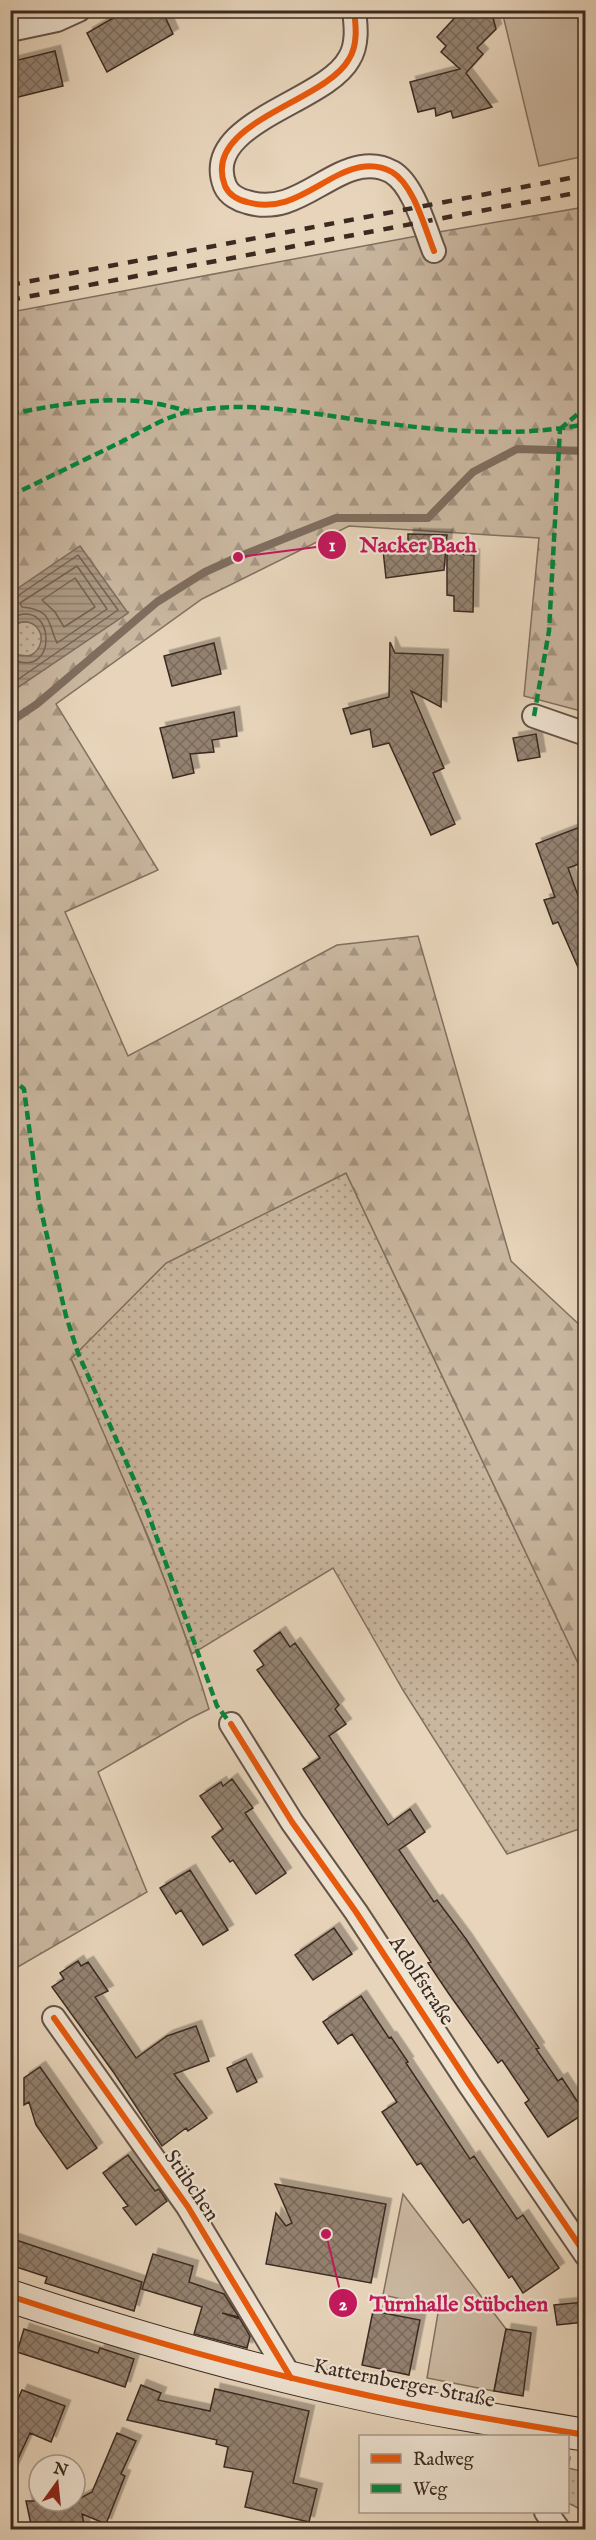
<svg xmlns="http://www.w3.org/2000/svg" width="596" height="2540" viewBox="0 0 596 2540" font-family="'IM FELL English',serif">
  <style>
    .grass { fill: url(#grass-dots); stroke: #827060; stroke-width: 1.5 }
    .forest { fill: url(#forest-firs); stroke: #827060; stroke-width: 1.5 }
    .park { fill: #cab7a0; stroke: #827060; stroke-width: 1.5 }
    .water { fill: url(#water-rules); stroke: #7f6d5e; stroke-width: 1.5 }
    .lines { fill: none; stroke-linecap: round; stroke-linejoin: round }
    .shore { stroke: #746254; stroke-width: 1.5 }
    .stream { stroke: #7f6d5e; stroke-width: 8 }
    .building { fill: url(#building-cross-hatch); stroke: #3b2a21; stroke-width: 1.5; filter: url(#shadow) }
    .street-casing { stroke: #665447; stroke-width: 26 }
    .secondary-casing { stroke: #3b2a21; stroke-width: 34 }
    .street { stroke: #efe3d2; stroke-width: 22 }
    .secondary { stroke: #efe3d2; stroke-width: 32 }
    .rail { stroke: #3b2a21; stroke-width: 4.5; stroke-dasharray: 10 10; stroke-linecap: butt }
    .quiet { stroke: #00873e; stroke-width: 4.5; stroke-dasharray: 9 4.5; stroke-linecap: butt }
    .cycleway-casing { stroke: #efe3d2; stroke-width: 10 }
    .cycleway { stroke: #e8590c; stroke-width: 6 }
    .labels { text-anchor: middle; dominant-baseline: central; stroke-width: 4.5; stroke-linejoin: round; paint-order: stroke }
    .street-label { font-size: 21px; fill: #3b2a21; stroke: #efe3d2 }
    .leader { fill: none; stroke: #c2185b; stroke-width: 2 }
    .callout-dot { fill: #c2185b; stroke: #efe3d2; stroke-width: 2 }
    .mark-label { font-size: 18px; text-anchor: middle; font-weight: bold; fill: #fff }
    .callout-label { font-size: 22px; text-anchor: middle; font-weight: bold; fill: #c2185b; stroke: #efe3d2; stroke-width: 4.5; stroke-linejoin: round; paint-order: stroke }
  </style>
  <defs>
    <pattern id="grass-dots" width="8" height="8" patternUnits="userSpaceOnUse" patternTransform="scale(1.5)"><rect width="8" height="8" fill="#cab7a0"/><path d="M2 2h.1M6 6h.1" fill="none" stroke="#a59582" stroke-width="1.8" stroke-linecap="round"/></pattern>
    <pattern id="forest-firs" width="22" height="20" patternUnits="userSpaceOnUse" patternTransform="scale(1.5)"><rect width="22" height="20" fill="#cab7a0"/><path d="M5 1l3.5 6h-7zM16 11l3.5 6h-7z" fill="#a59582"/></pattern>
    <pattern id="water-rules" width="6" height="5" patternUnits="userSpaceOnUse" patternTransform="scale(1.5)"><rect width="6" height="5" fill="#ad9a86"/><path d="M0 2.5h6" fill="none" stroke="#8e7e6d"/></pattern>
    <pattern id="building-cross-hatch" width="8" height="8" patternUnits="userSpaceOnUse" patternTransform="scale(1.5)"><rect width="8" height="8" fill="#948271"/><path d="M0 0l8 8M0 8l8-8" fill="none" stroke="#7a6b5c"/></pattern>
    <filter id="shadow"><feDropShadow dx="5.5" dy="-5.5" stdDeviation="0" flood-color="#0004"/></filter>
  </defs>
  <rect width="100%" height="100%" fill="#e7d4ba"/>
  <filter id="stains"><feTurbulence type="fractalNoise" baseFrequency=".00333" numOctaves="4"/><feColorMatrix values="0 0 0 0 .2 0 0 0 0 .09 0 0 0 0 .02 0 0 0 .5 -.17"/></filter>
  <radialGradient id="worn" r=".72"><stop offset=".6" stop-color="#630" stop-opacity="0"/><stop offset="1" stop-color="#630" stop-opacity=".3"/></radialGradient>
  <path class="grass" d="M8 639a17 17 0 1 1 34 0a17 17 0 1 1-34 0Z
    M346,1173l233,492 7,21 -1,141 -78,27 -104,-164 -70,-122 -141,86 -42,-113 -79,-183 95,-95z
    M570,2458l-2,10 17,4v36h-7l-10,-5v-43z"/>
  <path class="forest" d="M585,207v505l-61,-16 15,-158 -190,-12 -147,73 -146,105 102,166 -93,42 63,144 209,-111 81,-9 93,325 74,69v334l-6,1 -233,-492 -180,90 -95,96c51,115 102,230 138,350l-20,10 -91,53 49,120 -136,79v-1279l117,-80 -117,-19v-281l422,-79z"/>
  <path class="park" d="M502,11h83v145l-46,10z
    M403,2194l103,135 -12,62 -67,-13 12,-71 -56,-12z"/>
  <path class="water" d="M80,546l48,67 -117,79v-42l7,5 12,1c25,-15 3,-47 -19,-29v-34z"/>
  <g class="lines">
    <path class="shore" d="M77,566l30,43 -50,34c-10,-21 -4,-33 -35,-36l-2,-4z
      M75,578l20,29 -31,20 -9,-15 -13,-12z
      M10,598l6,-1 62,-42 40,55 -108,75
      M10,619c46,-27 50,65 0,39"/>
    <path class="stream" d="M10,722l27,-18 120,-102 48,-30 33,-15 98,-39h92l45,-46 44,-23 69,2"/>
  </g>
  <path class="building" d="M127,10h35l11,24 -66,38 -20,-39z
    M462,10h29l5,19 -19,19 6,6 -17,19 26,34 -39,11 -2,-7 -15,5 -1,-8 -17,4 -8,-30 50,-13 -19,-17 5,-6 -9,-9z
    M55,51l8,35 -53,13v-37z
    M408,534l39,1 -3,35 -58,8 -3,-28h25z
    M447,553l27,2 -1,57 -19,-1v-15l-7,-1z
    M390,642l5,11 48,2 -2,52 -30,-16 33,77 -11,5 22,51 -24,11 -42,-92 -16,4 -3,-18 -19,5 -8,-25 46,-12z
    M214,643l7,31 -49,12 -8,-30z
    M234,712l3,24 -25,4 2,12 -24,2 4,19 -21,5 -13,-50z
    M536,734l4,23 -22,4 -5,-23z
    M585,825v37l-17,6 17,47v68l-27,-61 -5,2 -9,-24 11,-3 -19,-53z
    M280,1632l10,15 5,-4 44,62 -4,4 11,15 -17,12 59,89 22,-16 15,23 -26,18 35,52 3,-2 29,39 73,109 -3,1 22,32 4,-3 23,35 -37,24 -23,-34 4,-3 -27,-40 -4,3 -49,-69 -21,-31 3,-1 -128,-193 17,-11 -63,-88 7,-5 -10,-14z
    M232,1779l21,29 -8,5 41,60 -30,21 -23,-34 -3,2 -18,-25 11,-8 -23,-33 21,-14 2,4z
    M190,1870l38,60 -25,15 -22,-35 -5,4 -16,-26z
    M334,1928l18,26 -39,26 -18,-25z
    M78,1961l3,5 7,-4 20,29 -13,6 41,61 31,-22 29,-10 13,35 -35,13 33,44 -19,13 -2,-3 -24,18 -48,-73 -62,-86 12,-8 -4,-6z
    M361,1996l28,42 2,-1 17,25 -2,1 64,96 4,-3 43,63 6,-4 36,53 -36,25 -11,-17 -3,2 -40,-59 -6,4 -42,-60 -4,2 -35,-53 15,-10 -45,-68 -14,10 -15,-22z
    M246,2059l11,23 -20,10 -10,-24z
    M40,2067l57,81 -30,21 -31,-44 -7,-23 -5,3v-27z
    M128,2155l27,36 4,-2 8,12 -31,24 -13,-17 5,-2 -25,-33z
    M275,2184l111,20 -15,79 -105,-19 10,-51 10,13 6,-3z
    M10,2238l132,44 -8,29 -89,-28 2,-6 -37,-12z
    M153,2254l40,12 -4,16 35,12 15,23 -17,-4 18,6 10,17 -3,12 -53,-14 8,-27 -60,-18z
    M585,2302v20l-28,3 -3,-20z
    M373,2311l47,9 -11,55 -47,-10z
    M24,2329l74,24 2,-5 34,11 -9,28 -108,-35z
    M506,2329l25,4 -8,63 -29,-5z
    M141,2385l20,8 -3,7 52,11 5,-22 94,22 -16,72 24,6 -8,33 -64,-15 8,-35 -29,-5 4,-20 -12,-3 1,-4 -90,-20z
    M22,2390l43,16 -14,36 -21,-9 -20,43v-60z
    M117,2433l19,8 -15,33 4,2 -19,48 -24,-10 3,15h-53l-6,-28h49l17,-9z"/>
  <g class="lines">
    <g class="street-casing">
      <path id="street" d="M354,10c2,16 4,35 -5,49 -24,44 -149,63 -124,127 4,9 14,14 22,16 45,14 76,-28 114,-35 11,-2 22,0 31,5 22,13 33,57 42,79
        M10,30l47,-10 22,-10
        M534,716l52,18
        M231,1724l61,98 64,90 113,172 117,171
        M54,2018l134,189 103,171
        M546,2512l13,18"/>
    </g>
    <g class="secondary-casing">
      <path id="secondary" d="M10,2296c112,37 224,70 338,95 78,18 158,31 238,44"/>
    </g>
    <use href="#street" class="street"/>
    <use href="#secondary" class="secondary"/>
    <path class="rail" d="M10,285l576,-110
      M10,300l576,-109"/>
    <path class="quiet" d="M10,414c63,-12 116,-23 179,-2
      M560,429l26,-22
      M10,496c37,-18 74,-36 111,-54 22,-11 47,-27 71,-31 58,-10 110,1 167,9 74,10 153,19 227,4
      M534,716l15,-85 11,-202
      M10,1077l14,12 15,113 27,114 12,37 66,149 73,204 14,18"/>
    <g class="cycleway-casing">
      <path id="cycleway" d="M354,10c2,16 4,35 -5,49 -24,44 -149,63 -124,127 4,9 14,14 22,16 45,14 76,-28 114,-35 11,-2 22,0 31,5 22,13 33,57 42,79
        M231,1724l61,98 64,90 113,172 117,171
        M54,2018l134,189 103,171
        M10,2296c112,37 224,70 338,95 78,18 158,31 238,44"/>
    </g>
    <use href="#cycleway" class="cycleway"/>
  </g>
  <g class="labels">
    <g class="street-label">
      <text transform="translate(421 1981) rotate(57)">Adolfstraße</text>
      <text transform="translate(191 2186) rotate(56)">Stübchen</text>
      <text transform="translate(404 2384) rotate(11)">Katternberger Straße</text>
    </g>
  </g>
  <path class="leader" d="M238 557L332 545M326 2234L343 2303"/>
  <g class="callout-dot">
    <circle cx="238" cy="557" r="6"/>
    <circle cx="326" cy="2234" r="6"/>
    <circle cx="332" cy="545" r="15"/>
    <circle cx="343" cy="2303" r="15"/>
  </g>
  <g class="mark-label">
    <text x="332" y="551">1</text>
    <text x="343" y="2310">2</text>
  </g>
  <g class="callout-label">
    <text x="418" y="552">Nacker Bach</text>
    <text x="459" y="2311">Turnhalle Stübchen</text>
  </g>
  <rect width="596" height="2540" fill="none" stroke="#e7d4ba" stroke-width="36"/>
  <rect x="12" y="12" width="572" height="2516" fill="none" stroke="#3b2a21" stroke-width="3"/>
  <rect x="18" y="18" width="560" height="2504" fill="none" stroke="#3b2a21" stroke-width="1.5"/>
  <rect x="359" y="2435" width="210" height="78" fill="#efe3d2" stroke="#a7998b" stroke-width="1.5"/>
  <rect x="371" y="2454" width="30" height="9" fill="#e8590c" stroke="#a7998b" stroke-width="1.5"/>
  <text x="413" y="2465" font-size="18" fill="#3b2a21">Radweg</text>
  <rect x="371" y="2484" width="30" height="9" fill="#00873e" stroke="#a7998b" stroke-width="1.5"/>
  <text x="413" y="2495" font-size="18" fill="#3b2a21">Weg</text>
  <g transform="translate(57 2483) rotate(15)"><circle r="28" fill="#efe3d2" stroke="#a7998b" stroke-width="1.5"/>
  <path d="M0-4.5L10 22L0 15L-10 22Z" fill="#8f2418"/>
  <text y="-9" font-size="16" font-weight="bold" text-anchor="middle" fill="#3b2a21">N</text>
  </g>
  <rect width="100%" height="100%" filter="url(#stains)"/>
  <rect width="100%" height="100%" fill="url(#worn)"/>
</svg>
